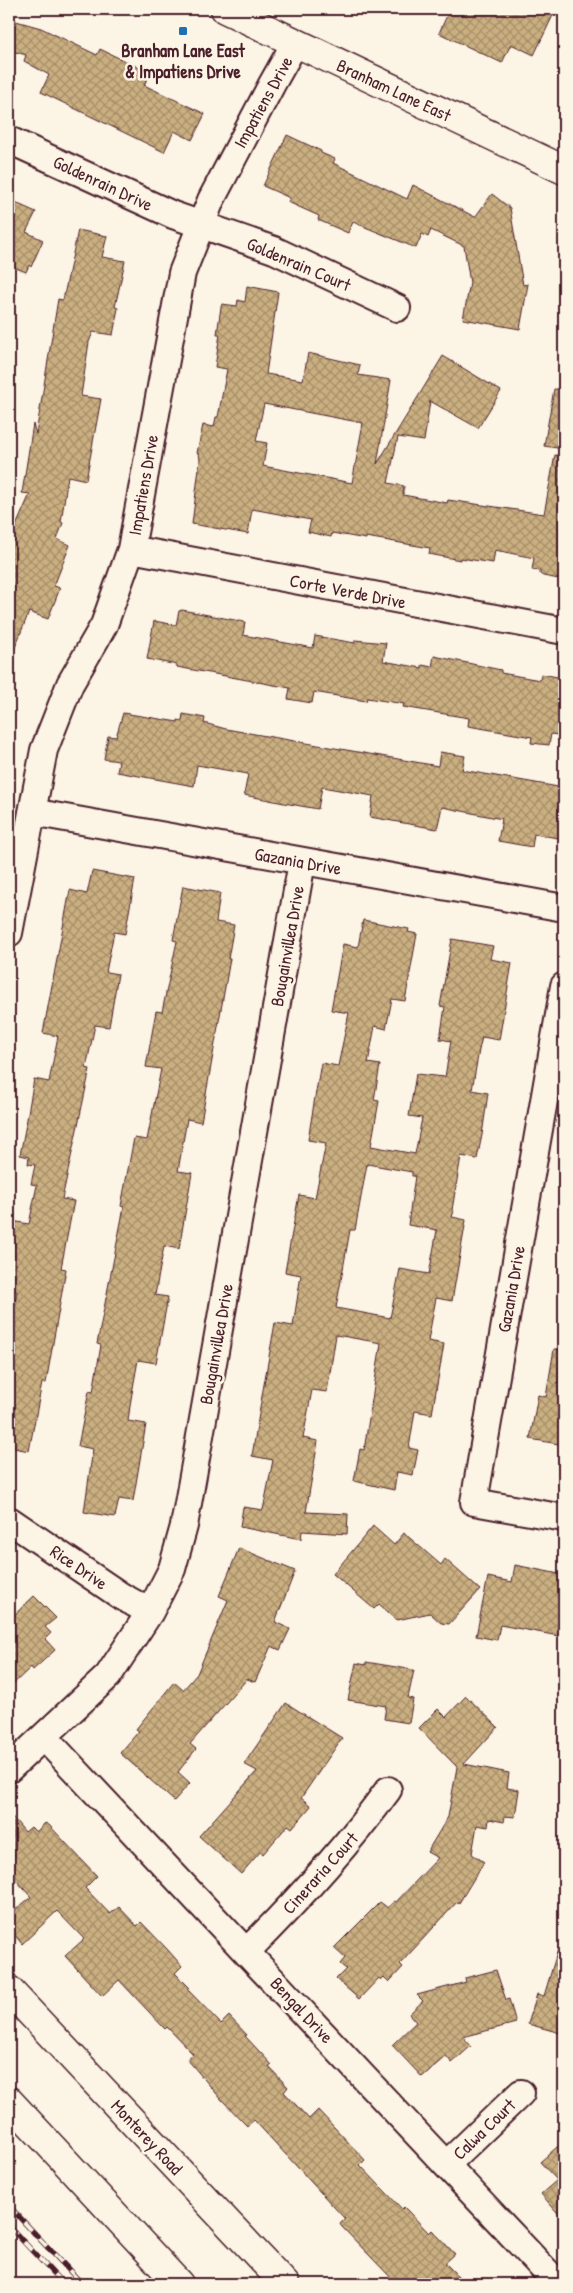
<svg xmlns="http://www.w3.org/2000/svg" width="573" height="2293" viewBox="0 0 573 2293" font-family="'Patrick Hand',sans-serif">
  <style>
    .building { fill: url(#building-cross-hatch); stroke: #4a1f2b; fill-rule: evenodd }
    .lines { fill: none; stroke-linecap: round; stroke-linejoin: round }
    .street-casing { stroke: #4a1f2b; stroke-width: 30 }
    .secondary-casing { stroke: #4a1f2b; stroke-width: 31 }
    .primary-casing { stroke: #4a1f2b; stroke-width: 31 }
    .street { stroke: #fcf5e5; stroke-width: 26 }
    .secondary { stroke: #fcf5e5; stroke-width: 28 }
    .primary { stroke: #fcf5e5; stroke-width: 28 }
    .rail-casing { stroke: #4a1f2b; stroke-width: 5.5 }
    .rail { stroke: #fcf5e5; stroke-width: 4; stroke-dasharray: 11; stroke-linecap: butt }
    .poi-dot { fill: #1f6fb2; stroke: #fcf5e5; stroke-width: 2 }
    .labels { text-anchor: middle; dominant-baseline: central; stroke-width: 5; stroke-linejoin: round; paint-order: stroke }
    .poi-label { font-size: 18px; font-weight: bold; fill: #4a1f2b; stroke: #fcf5e5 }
    .street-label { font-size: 18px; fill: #4a1f2b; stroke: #fcf5e5 }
  </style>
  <defs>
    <pattern id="building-cross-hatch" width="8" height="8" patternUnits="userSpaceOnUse" patternTransform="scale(1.25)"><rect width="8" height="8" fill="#caaf80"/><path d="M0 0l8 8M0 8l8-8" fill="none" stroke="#a68e69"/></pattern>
  </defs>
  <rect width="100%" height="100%" fill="#fcf5e5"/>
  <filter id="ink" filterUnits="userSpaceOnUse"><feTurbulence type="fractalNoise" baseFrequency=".02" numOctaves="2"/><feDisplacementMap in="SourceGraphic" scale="10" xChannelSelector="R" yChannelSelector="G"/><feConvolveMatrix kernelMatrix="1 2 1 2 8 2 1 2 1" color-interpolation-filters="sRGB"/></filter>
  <g filter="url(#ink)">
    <path class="building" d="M450,9h106l-22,46 -23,-11 -9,19 -63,-30z
      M9,19l32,9 56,27 3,-6 50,24 -6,12 61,29 -13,26 -18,-9 -10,21 -123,-60 8,-17 -25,-14 2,-6 -17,-5z
      M287,135l34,16v2l14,6 -2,4 74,36 6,-14 62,32 17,-23 18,14 13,77 5,-1 -8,45 -57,-10 7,-36 -6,-37 -33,-16 -3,7 -6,-3 -6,14 -63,-26 -5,11 -30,-13 1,-4 -31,-14 2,-4 -27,-12z
      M9,200l27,12 -10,20 17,8 -12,27 -2,-2 -3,7 -15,-6 -2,4z
      M78,230l29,6 -5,21 23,4 -10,46 3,1 -5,27 -20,-3 -4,10 -8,54 20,3 -15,81 -18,-4 -7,46 2,1 -6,16 13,6 -16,41 6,2 -12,31 -19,-7 -19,48 -1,-118 21,-48 -8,-1 11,-69 3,10 22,-135 5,1z
      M247,286l31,6 -12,82 37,6 5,-27 52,12 -2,10 33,5 -14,84 66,-108 58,35 -23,37 -48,-27 -6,40 -26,-4 -10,46 16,3 -1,9 44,8 1,-3 96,14 11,-59 9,1v124l-21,-4 -3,-2v-3l-8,-1 2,-12 -39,-8 -2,13 -33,-5v2l-31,-6 1,-6 -64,-11v2l-34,-6 -1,4 -23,-5 3,-12 -59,-11 -4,25 -56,-10 8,-64 -1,-6 -2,-1 6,-28 11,2 2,-10h2l9,-48 -12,-2 5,-33h-3l4,-27 1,-3 15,2 1,-6 7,2zM264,404l99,19 -11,60 -89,-17 4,-23 -11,-2z
      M554,389l10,1v59l-20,-3z
      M182,610l63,12 -2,13 70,13 2,-12 40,7v-3l31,3 -3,18 39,7v-3l10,2 2,-11 67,14v3l39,7 1,-6 22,4 -2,13h3v45l-13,-2 -2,11 -18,-2 1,-6 -64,-11 1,-8 -66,-11 1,-3 -37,-6 -1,3 -52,-9 -2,11 -24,-4 2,-11 -113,-21v-2l-30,-6 7,-38 22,4 3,-14z
      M123,713l55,9v-2l4,1 1,-7 22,4 -1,5 22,6 212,37 2,-14 25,4 -3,14 102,18v51l-30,-5 -2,13 -34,-6 4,-22 -60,-12 -5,22 -67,-12 3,-21 -51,-9 -4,22 -34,-6 -40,-8 4,-21 -51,-9 -3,21 -77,-14 2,-11 -15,-2 4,-23 8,1z
      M92,871l43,8 -10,55 -11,-2 -8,40 12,2 -9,53 -14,-2 -9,43 4,1 -28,130 12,2 -13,67 5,1 -20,114h-4l-13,68 -20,-4v-107l8,-49 -8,-1v-53l3,-16 17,3 8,-39 -6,-1 4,-19 -7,-1 1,-7 -9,-2 7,-36 7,-40 15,3 9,-46 -15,-3 27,-143 17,4z
      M183,886l37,7 -4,29 18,3 -6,34h2l-29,163 -14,-3 -9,52 14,2 -13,76 -15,-3 -9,49 13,2 -12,66 -18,-3 -7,39 -3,22 18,3 -13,77 -14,-2 -4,18 -31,-5 9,-63 -15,-3 11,-55 4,1 8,-47 -4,-1 27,-137 -3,-1 13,-68 13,2 14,-71 -15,-2 10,-56 6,1 15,-71 -4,-1z
      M363,920l46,9 -1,3 9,2 -12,67 -13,-2 -6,30 -11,-3 -7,37 12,2 -6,35 5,1 -8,45 44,8 7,-36 -13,-2 7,-42 29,3 6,-36 -11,-2 5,-32 -5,-1 12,-67 41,7 -3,13 22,4 -13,77 -17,-3 -3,13 -7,40 16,3 -6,42 -5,24 -16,-3 -9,54 2,1 -2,6 14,3 -14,81 -16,-3 -8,43 16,3 -12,70 -17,-3 -6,37 9,2 -5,25 -16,-3 -3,18 -40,-9 6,-32 4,1 17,-107 -45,-8 -9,57 -15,-2 -9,48 15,3 -12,71 42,2 -1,20 -45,-3 -1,8 -61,-12 3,-20 20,3 10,-50 -21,-4 11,-66 12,-67 18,3 8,-51 -16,-3 6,-34 8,-43 16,3 11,-55 -18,-3 7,-43 6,-34 17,3 11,-53 -18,-3 12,-66 15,3zM367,1164l45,8v4h3l-7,49 29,5 -8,44 -29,-5 -10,49 -54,-10 14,-78h5z
      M554,1349l10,1v95l-34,-6 8,-44 8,2z
      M373,1526l21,19 10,-12 37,32 4,-6 35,31 -31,34 -8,-1 -11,-10 -33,7 -18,-16 -5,5 -41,-35z
      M239,1548l56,23 -20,51 15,7 -10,21 -9,-4 -16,36 -8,-3 -57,65 6,5 -18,23 12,11 -16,18 -54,-48 19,-22 -3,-2 38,-47 9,8 14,-16 31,-74 -9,-4z
      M515,1565l49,10v62l-64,-12 -3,15 -21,-4 12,-59 24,5z
      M34,1596l22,22 -11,9 6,6 -6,6 10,11 -22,20 -2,-3 -22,21v-68z
      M366,1662l48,8 -6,28 5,1 -4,24 -25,-4 2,-13 -38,-6 8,-37 10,2z
      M466,1696l32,31 -34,37 45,9 -2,15 12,2 -4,27 -10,-1 -1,6 -15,-3 -1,8 -11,-2 -5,29 12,8 -25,41 -2,-1 -57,62 3,3 -14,15 -5,-5 -3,3 -2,-2 -20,21 -23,-20 10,-10 -6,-5 5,-6 -11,-10 46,-46 8,6 6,-7 2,1 42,-44 -11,-6 21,-35 9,-50 -38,-39 19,-19 8,8z
      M286,1703l56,35 -41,60 10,8 -19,22 -4,-3 -25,29 -3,-2 -19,22 -42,-38 58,-65 -13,-7z
      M9,1813l16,19 6,-5 5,5 9,-9 4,2 48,51 -12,12 25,26 9,-7 18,19 4,-4 26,27 15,17 -7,7 14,14 -2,2 34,35 8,-8 18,19 -2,1 27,29 -3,2 19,20 -4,5 25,27 9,-9 47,50 -5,5 42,44 2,-2 25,26 3,-3 23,24 -10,9 21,21h-69l-55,-57 -2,-3 5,-5 -91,-99 -7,6 -25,-26 -35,-41 6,-5 -26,-27 -2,2 -46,-49 -17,16 -37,-40 19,-17 -27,-28 -35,33 -13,-16v-13l22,-18 -22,-25z
      M559,1946l5,1v87l-36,-10 9,-30 7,2z
      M496,1970l10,30 3,-1 7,24 -53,14 8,9 -19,17 -6,-7 -24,21 -30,-32 24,-23 -7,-8 14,-13 -6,-6 49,-13 -1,-4z
      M564,2141v79l-23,-26 16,-14 -17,-18z"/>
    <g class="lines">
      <g class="street-casing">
        <path id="street" d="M9,140l164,75 101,35 123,58
          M131,549l433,82
          M32,812l532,96
          M9,933l35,-183 26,-66 34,-59 27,-76 51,-276 29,-73 61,-116 23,-41
          M564,986l-90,516 90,16
          M9,1520l112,76 29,16
          M44,1737l514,547
          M9,1769l99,-93 42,-64 22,-43 12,-43 118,-664
          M247,1951c51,-51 99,-103 141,-161
          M447,2164l74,-71"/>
      </g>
      <g class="secondary-casing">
        <path id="secondary" d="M225,9l339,161"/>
      </g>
      <g class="primary-casing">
        <path id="primary" d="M9,1990l276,294
          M9,2101l170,183"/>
      </g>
      <use href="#street" class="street"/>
      <use href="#secondary" class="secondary"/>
      <use href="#primary" class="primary"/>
      <g class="rail-casing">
        <path id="rail" d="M9,2206l73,78
          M9,2226l54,58"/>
      </g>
      <use href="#rail" class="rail"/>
    </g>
  </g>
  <rect class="poi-dot" x="178" y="26" width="10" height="10" rx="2.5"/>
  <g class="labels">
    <g class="poi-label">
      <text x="183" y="50">Branham Lane East<tspan x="183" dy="21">&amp; Impatiens Drive</tspan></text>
    </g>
    <g class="street-label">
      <text transform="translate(394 90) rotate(25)">Branham Lane East</text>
      <text transform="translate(263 102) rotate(-61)">Impatiens Drive</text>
      <text transform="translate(103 183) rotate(25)">Goldenrain Drive</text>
      <text transform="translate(299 264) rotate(23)">Goldenrain Court</text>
      <text transform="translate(143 485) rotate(-80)">Impatiens Drive</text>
      <text transform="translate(348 591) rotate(11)">Corte Verde Drive</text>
      <text transform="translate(298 861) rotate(10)">Gazania Drive</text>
      <text transform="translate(287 946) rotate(-80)">Bougainvillea Drive</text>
      <text transform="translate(511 1289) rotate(-80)">Gazania Drive</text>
      <text transform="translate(216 1344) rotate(-80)">Bougainvillea Drive</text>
      <text transform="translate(79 1567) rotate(34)">Rice Drive</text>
      <text transform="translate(320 1873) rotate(-48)">Cineraria Court</text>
      <text transform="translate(302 2010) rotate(47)">Bengal Drive</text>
      <text transform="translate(484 2129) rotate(-44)">Calwa Court</text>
      <text transform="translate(147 2137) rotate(47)">Monterey Road</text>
    </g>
  </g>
  <rect width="573" height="2293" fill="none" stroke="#fcf5e5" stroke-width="30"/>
  <rect x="15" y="15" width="543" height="2263" fill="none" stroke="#4a1f2b" stroke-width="2" filter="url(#ink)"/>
</svg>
